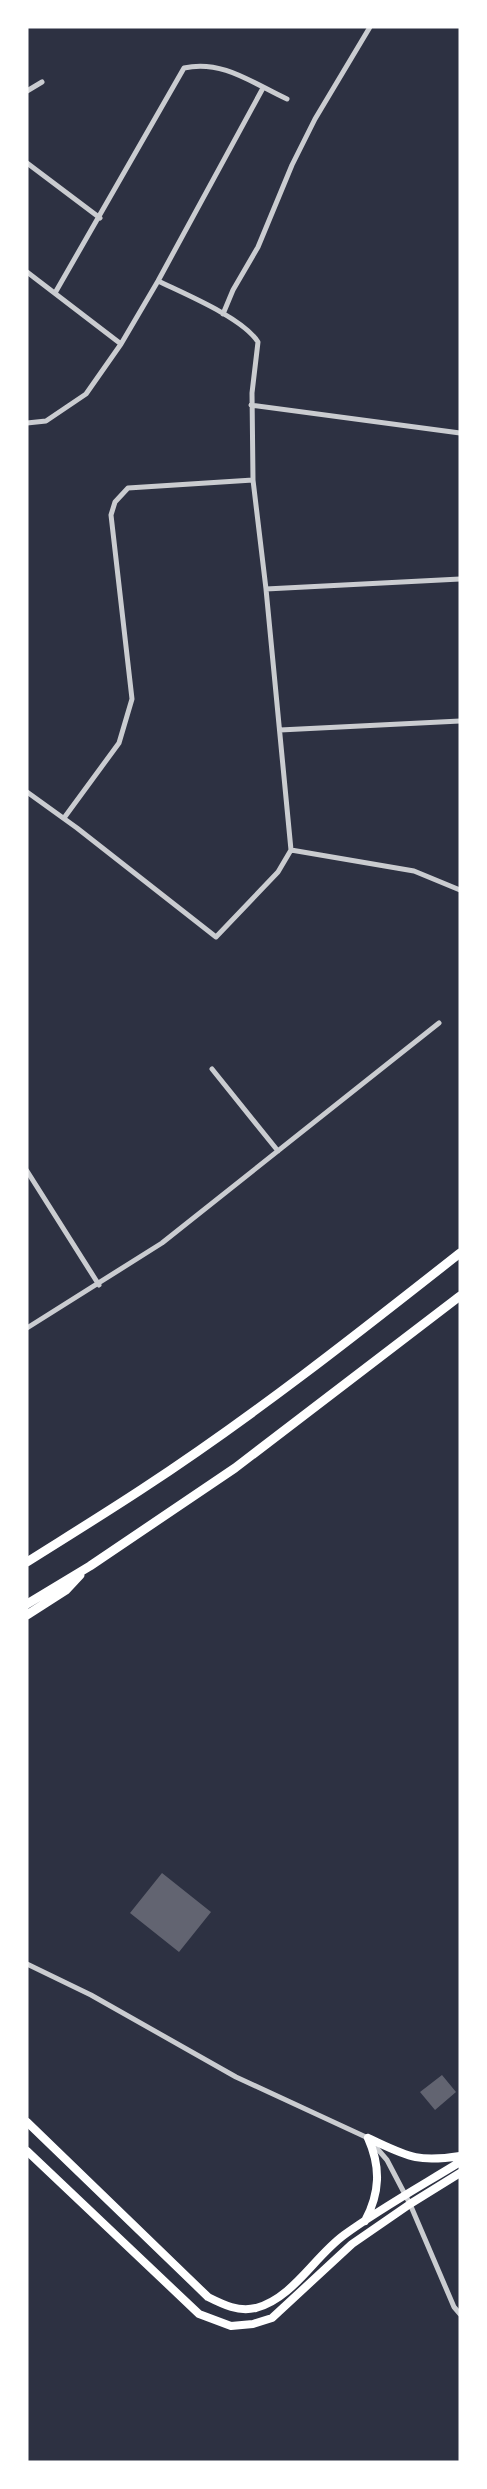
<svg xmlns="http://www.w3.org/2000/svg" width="487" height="2489" viewBox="0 0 487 2489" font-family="'Sofia Sans Condensed',sans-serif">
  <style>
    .building { fill: #626471 }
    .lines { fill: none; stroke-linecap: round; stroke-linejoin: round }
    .minor { stroke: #caccd0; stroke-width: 5 }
    .primary { stroke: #fff; stroke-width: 8 }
    .motorway { stroke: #fff; stroke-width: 9 }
  </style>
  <rect width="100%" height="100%" fill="#2d3142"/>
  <path class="building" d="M162,1873l49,39 -32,40 -49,-39z
    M442,2075l14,17 -21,18 -15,-18z"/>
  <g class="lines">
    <path class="minor" d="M27,91l15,-9
      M27,163l73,55
      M27,272l94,72
      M55,293l129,-225c38,-9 70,16 103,31
      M223,314l10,-24 25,-43 34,-82 23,-46 55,-92
      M251,405l209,28
      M27,423l19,-2 40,-27 35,-50 37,-63 105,-193
      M266,589l194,-10
      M280,730l180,-9
      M27,792l50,36 139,109 62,-65 13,-22 -25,-261 -13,-109 -1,-87 6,-51c-15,-24 -73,-48 -100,-61
      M64,818l55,-75 13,-44 -21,-184 4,-13 13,-14 125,-8
      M291,850l123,21 46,19
      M212,1069l66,82
      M27,1171l72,114
      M27,1328l135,-85 277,-220
      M27,1964l64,31 145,82 132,61 19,22 23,44 44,103 6,7"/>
    <path class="primary" d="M27,2122l181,175c16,8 30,15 48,11 37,-10 58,-51 88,-73 37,-27 77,-49 116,-73
      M368,2138c39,18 48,25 92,18
      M27,2151l172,163 32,12 22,-2 19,-6 80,-74 58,-40 50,-31
      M365,2221c15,-28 16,-54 3,-83"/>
    <path class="motorway" d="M27,1562c38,-24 77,-48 115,-73 110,-72 214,-154 318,-236
      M27,1604l63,-38 145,-98 225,-172
      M27,1615l39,-25 14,-15"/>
  </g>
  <rect width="487" height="2489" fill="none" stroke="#ffffff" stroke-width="57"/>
</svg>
